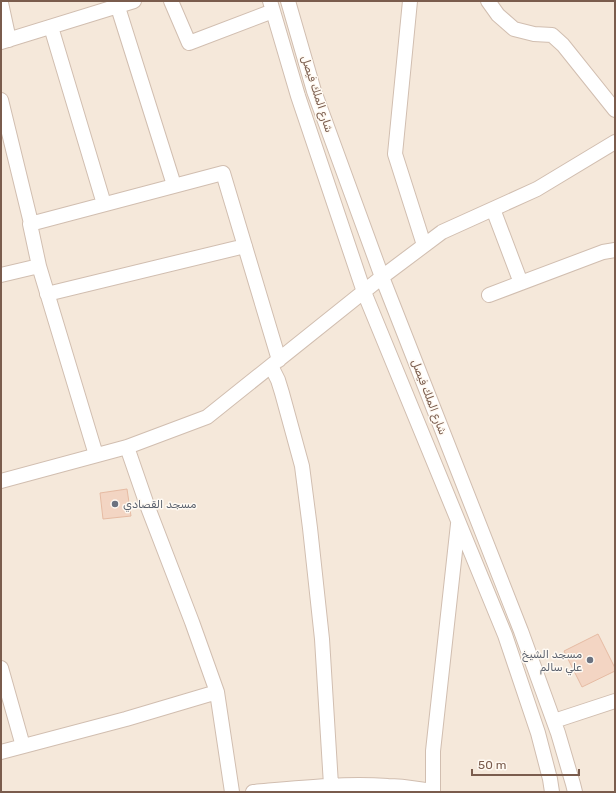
<svg xmlns="http://www.w3.org/2000/svg" width="616" height="793" viewBox="0 0 616 793" font-family="Rubik,Cairo,sans-serif">
  <style>
    .residential { fill: #f5e8da }
    .building { fill: #f3d5c3; stroke: #e6bba3 }
    .lines { fill: none; stroke-linecap: round; stroke-linejoin: round }
    .minor-casing { stroke: #d1beb0; stroke-width: 16 }
    .minor { stroke: #fff; stroke-width: 14 }
    .worship-dot { fill: #6b7280; stroke: #fffaf3; stroke-width: 1.5 }
    .labels { text-anchor: middle; dominant-baseline: central; stroke-width: 3; stroke-linejoin: round; paint-order: stroke }
    .street-label { font-size: 11px; fill: #7a5c4d; stroke: #fffaf3 }
    .worship-label { font-size: 11px; fill: #5b616d; stroke: #fffaf3; text-anchor: start }
  </style>
  <rect width="100%" height="100%" fill="#fdf6ec"/>
  <path class="residential" d="M1,1h614v791h-614z"/>
  <path class="building" d="M127,489l4,27 -28,3 -3,-26z
    M598,634l17,34v3l-33,16 -18,-36z"/>
  <g class="lines">
    <g class="minor-casing">
      <path id="minor" d="M116,1l58,184
        M171,1l18,42 84,-32
        M270,1l28,95 66,196 141,343 33,98 12,46 2,13
        M288,1l26,90 68,186 139,354 37,102 15,51 2,8
        M410,1l-15,153 29,91
        M488,1l10,14 16,14 20,5 18,1 11,10 52,65
        M1,3l8,37
        M51,27l53,177
        M1,42l133,-41
        M1,100l30,123
        M493,209l28,74
        M39,266l-9,-42 193,-51 56,187
        M1,275l38,-9 57,189
        M47,294l198,-48
        M489,295l114,-43 12,-2
        M271,366l7,14 4,13 20,73 8,62 12,111 9,146
        M127,447l20,58 45,117 25,70 15,100
        M1,481l126,-34 80,-30 175,-140 60,-45 95,-43 78,-47
        M1,668l22,78
        M554,721l61,-20
        M1,752l125,-33 91,-27
        M253,792c45,-4 89,-9 135,-6 15,0 30,3 45,5
        M433,792v-41l25,-227"/>
    </g>
    <use href="#minor" class="minor"/>
  </g>
  <g class="worship-dot">
    <circle cx="115" cy="504" r="4"/>
    <circle cx="590" cy="660" r="4"/>
  </g>
  <g class="labels">
    <g class="street-label">
      <text transform="translate(317 94) rotate(72)">شارع الملك فيصل</text>
      <text transform="translate(429 397) rotate(69)">شارع الملك فيصل</text>
    </g>
    <g class="worship-label">
      <text x="123" y="504">مسجد القصادي</text>
      <text x="582" y="654" text-anchor="end">مسجد الشيخ<tspan x="582" dy="13">علي سالم</tspan></text>
    </g>
  </g>
  <rect width="616" height="793" fill="none" stroke="#7a5c4d" stroke-width="4"/>
  <path d="M472 769v6h107v-6" fill="none" stroke="#7a5c4d" stroke-width="2"/>
  <text x="478" y="769" font-size="12" fill="#7a5c4d" stroke="#fffaf3" stroke-width="3" paint-order="stroke">50 m</text>
</svg>
